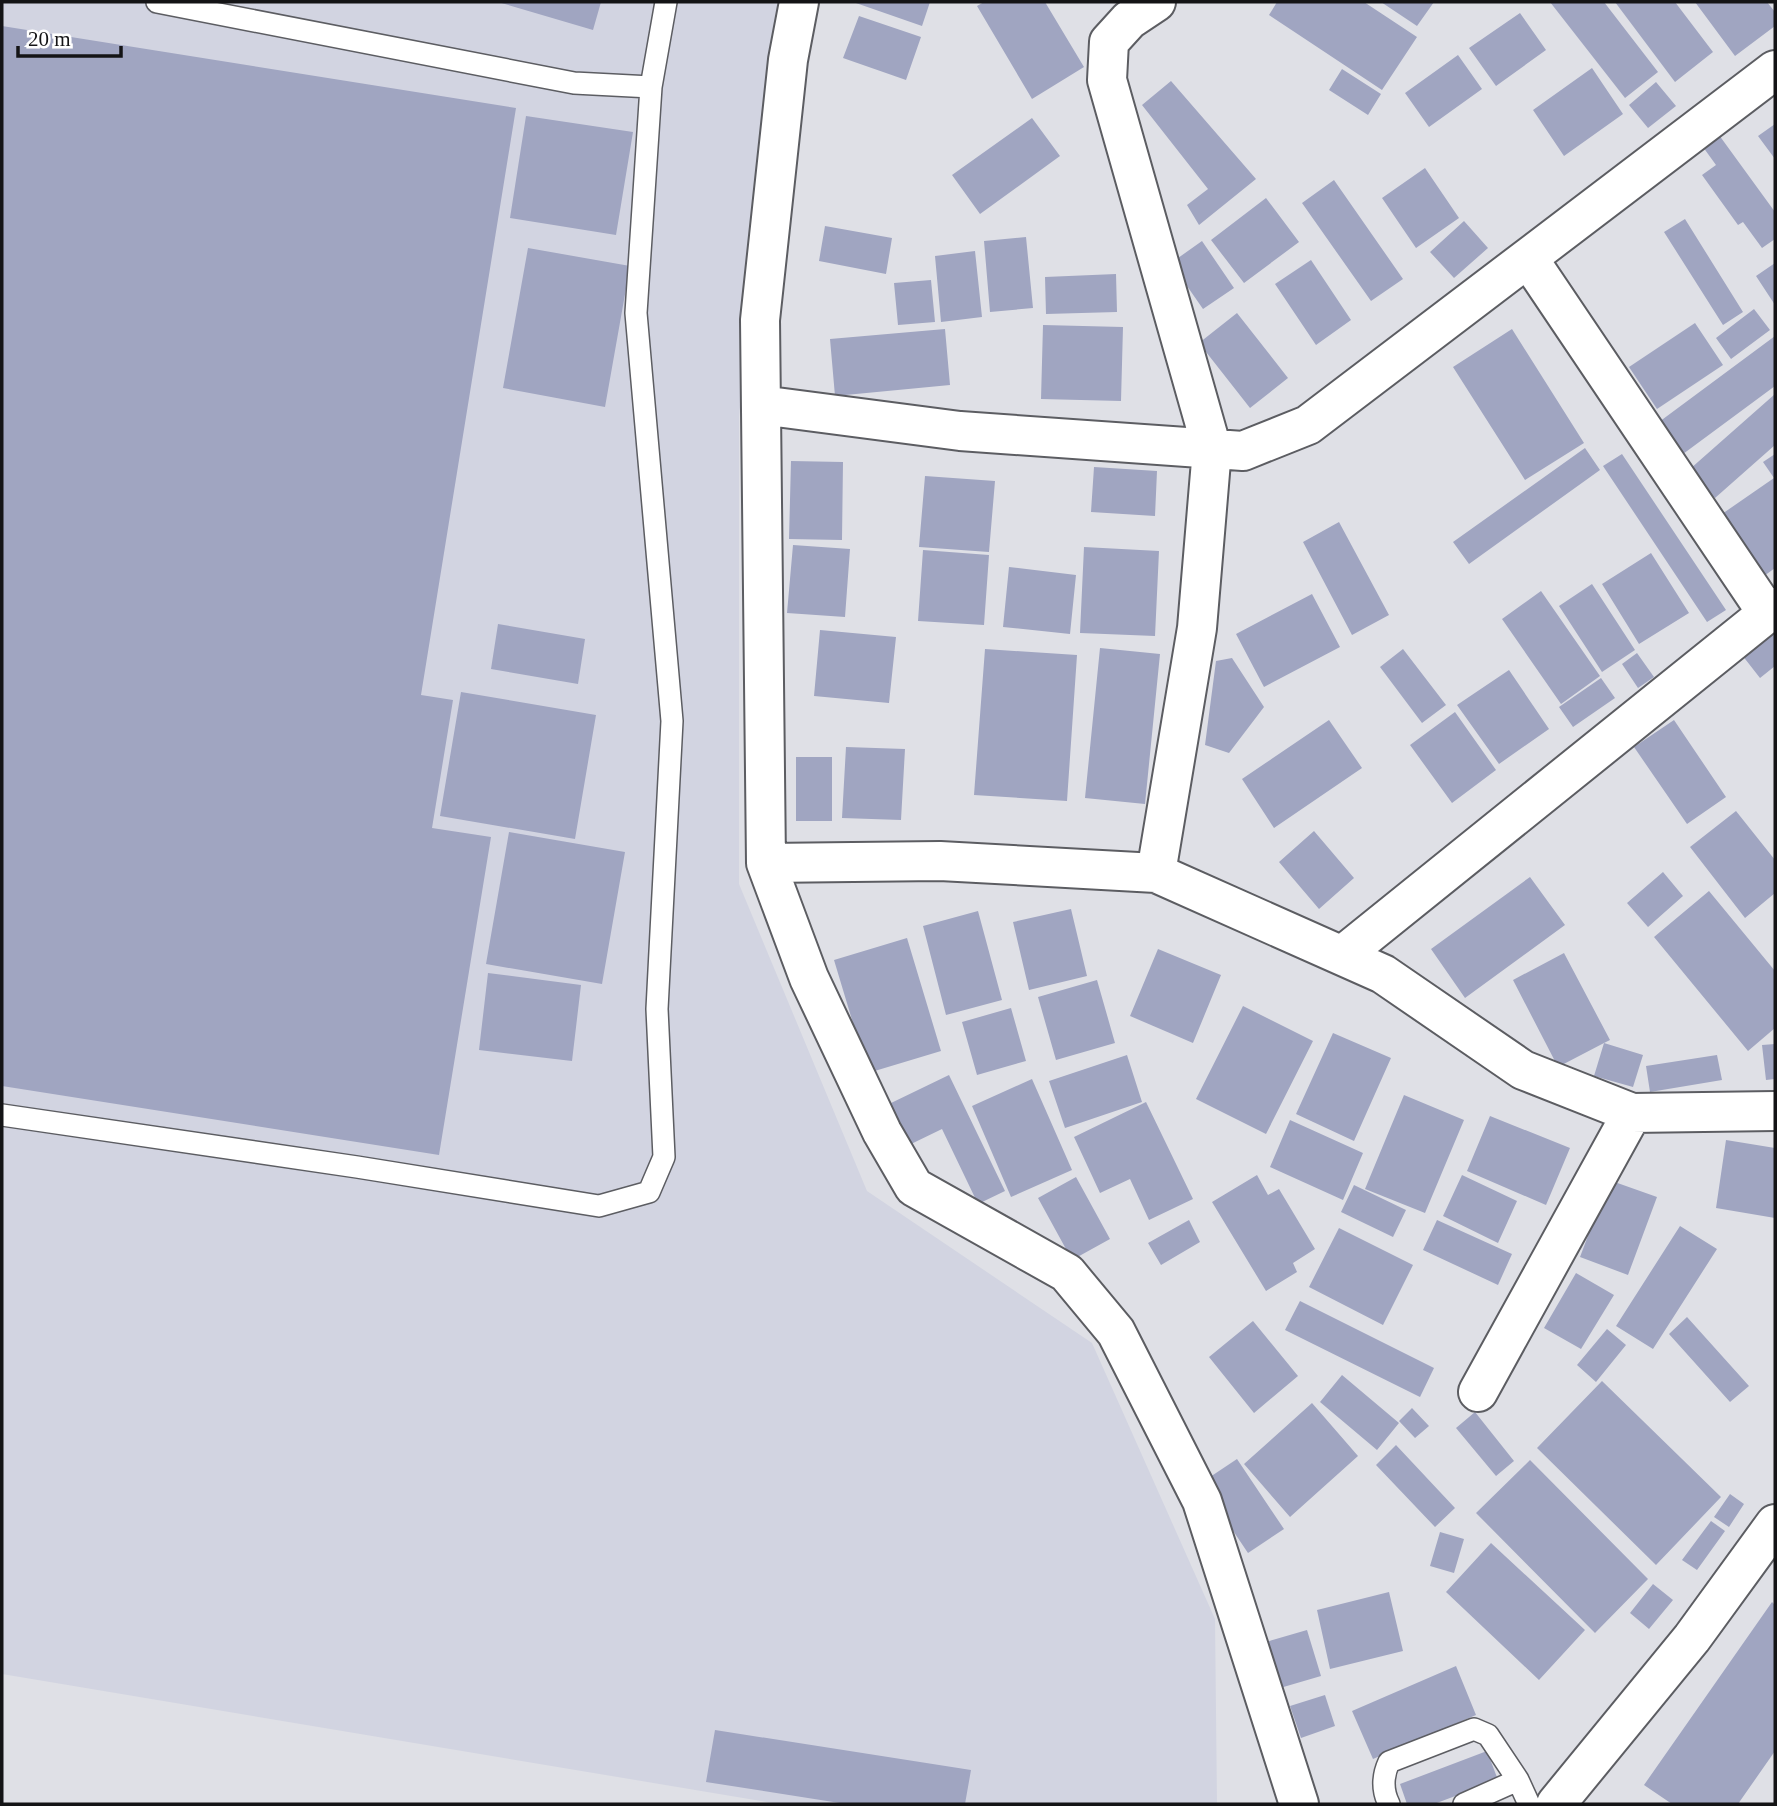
<svg xmlns="http://www.w3.org/2000/svg" width="1777" height="1806" viewBox="0 0 1777 1806" font-family="Georgia,serif">
  <style>
    .built { fill: #d2d4e1 }
    .building { fill: #a0a5c1 }
    .lines { fill: none; stroke-linecap: round; stroke-linejoin: round }
    .lane-casing { stroke: #5c5d62; stroke-width: 24 }
    .street-casing { stroke: #5c5d62; stroke-width: 42 }
    .secondary-casing { stroke: #5c5d62; stroke-width: 42 }
    .lane { stroke: #fff; stroke-width: 21 }
    .street { stroke: #fff; stroke-width: 38 }
    .secondary { stroke: #fff; stroke-width: 38 }
  </style>
  <rect width="100%" height="100%" fill="#dfe0e6"/>
  <path class="built" d="M2,2h783l-46,414v468l128,307 225,152 123,276 2,185h-438l-777,-130z"/>
  <path class="building" d="M498,2h103l-8,28z
    M853,2h77l-8,24z
    M984,2h61l39,65 -52,32 -55,-93z
    M1277,2h87l53,35 -35,53 -113,-75z
    M1381,2h53l-17,24z
    M1550,2h54l54,70 -33,26z
    M1615,2h60l38,50 -38,30z
    M1695,2h72l8,10v14l-40,30z
    M1520,13l26,37 -50,36 -27,-38z
    M859,16l62,21 -15,43 -63,-22z
    M2,26l514,82 -95,587 32,5 -21,128 59,9 -52,318 -437,-69z
    M1458,55l24,34 -53,38 -24,-34z
    M1592,68l31,46 -59,42 -31,-46z
    M1342,69l39,25 -13,21 -39,-25z
    M1171,81l85,98 -57,46 -12,-20 21,-16 -66,-84z
    M1656,82l20,24 -28,22 -19,-23z
    M526,116l107,16 -17,103 -106,-17z
    M1032,118l28,38 -80,58 -28,-39z
    M1775,124v35l-17,-23z
    M1719,135l56,77v27l-13,9 -19,-26 -5,3 -36,-50 14,-10 -13,-18z
    M1425,168l34,50 -43,30 -34,-50z
    M1334,180l69,99 -32,22 -69,-98z
    M1266,198l33,44 -55,41 -33,-43z
    M1685,219l58,93 -20,13 -59,-93z
    M1464,221l24,27 -34,30 -24,-26z
    M825,226l67,12 -6,36 -67,-13z
    M1026,237l7,71 -43,4 -6,-71z
    M1202,241l32,47 -31,21 -32,-46z
    M528,248l102,18 -25,141 -102,-19z
    M975,251l7,66 -41,5 -6,-66z
    M1311,260l40,60 -35,25 -41,-61z
    M1775,263v42l-19,-29z
    M1116,274l1,38 -71,2 -1,-37z
    M931,280l4,42 -37,3 -4,-42z
    M1754,309l16,21 -39,29 -15,-21z
    M1237,313l51,65 -38,30 -51,-65z
    M1695,323l28,42 -66,44 -28,-42z
    M1043,325l80,2 -2,74 -80,-2z
    M945,329l5,56 -115,11 -5,-57z
    M1512,329l72,114 -59,37 -72,-113z
    M1775,336v50l-92,68 -24,-32z
    M1775,394v51l-60,53 -25,-29z
    M1585,448l15,22 -131,94 -16,-22z
    M1622,454l104,156 -19,12 -104,-156z
    M1775,454v114l-11,8 -42,-62 52,-36 -11,-16z
    M791,461l52,1 -1,78 -53,-1z
    M1094,467l63,4 -2,45 -64,-4z
    M925,476l70,5 -6,71 -70,-5z
    M1339,522l50,93 -37,20 -49,-93z
    M793,545l57,4 -5,68 -58,-4z
    M1084,547l75,4 -4,85 -75,-3z
    M923,550l66,5 -5,70 -66,-4z
    M1651,553l38,60 -50,31 -37,-60z
    M1009,567l67,8 -6,59 -67,-7z
    M1592,584l43,66 -33,22 -43,-66z
    M1541,591l59,85 -39,28 -59,-85z
    M1312,594l28,53 -76,40 -28,-53z
    M498,624l87,15 -7,45 -87,-15z
    M820,630l76,7 -7,66 -75,-7z
    M1774,630l1,36 -15,12 -18,-23z
    M1100,648l60,6 -15,150 -60,-6z
    M985,649l92,6 -10,146 -93,-6z
    M1403,649l43,56 -24,18 -42,-56z
    M1637,653l17,24 -16,11 -16,-24z
    M1232,658l32,49 -35,46 -24,-8 11,-84z
    M1509,670l40,59 -50,35 -42,-59z
    M1601,678l14,20 -42,29 -14,-20z
    M461,692l135,23 -21,124 -135,-23z
    M1455,712l41,58 -44,33 -42,-58z
    M1329,720l33,48 -88,60 -32,-49z
    M1674,720l52,77 -39,27 -53,-77z
    M846,747l59,2 -4,71 -59,-2z
    M796,757h36v64h-36z
    M1736,811l39,49v33l-30,25 -55,-71z
    M1314,831l40,47 -35,31 -40,-47z
    M509,832l116,20 -23,132 -116,-20z
    M1663,872l20,24 -35,31 -21,-24z
    M1530,877l35,48 -100,73 -34,-49z
    M1709,891l66,80v57l-27,23 -94,-114z
    M1071,909l16,67 -58,14 -16,-68z
    M978,911l24,89 -56,15 -23,-89z
    M907,938l34,113 -73,22 -34,-113z
    M1158,949l63,26 -28,68 -63,-27z
    M1564,953l46,87 -6,3 39,12 -10,32 -39,-11 10,-33 -46,24 -45,-87z
    M488,973l93,12 -9,76 -93,-11z
    M1097,980l18,63 -59,17 -18,-63z
    M1243,1006l70,35 -47,93 -70,-35z
    M1011,1008l15,53 -49,14 -15,-53z
    M1333,1033l58,25 -37,83 -58,-27z
    M1775,1044v35l-9,1 -4,-35z
    M1127,1055l15,47 -77,26 -16,-47z
    M1717,1055l5,25 -72,12 -4,-26z
    M949,1075l56,116 -27,13 -36,-75 -33,16 -20,-41z
    M1032,1079l40,91 -61,27 -39,-91z
    M1404,1095l60,25 -39,93 -60,-24z
    M1146,1102l47,97 -44,21 -19,-41 -30,14 -26,-56z
    M1490,1116l80,32 -24,57 -79,-34z
    M1290,1120l73,33 -20,47 -73,-33z
    M1726,1140l49,8v70l-59,-10z
    M1257,1175l11,20 11,-6 36,60 -22,14 4,9 -31,19 -54,-89z
    M1462,1175l55,26 -19,42 -55,-27z
    M1076,1177l34,62 -38,21 -34,-62z
    M1609,1180l48,17 -29,78 -48,-18z
    M1354,1185l52,25 -13,27 -52,-25z
    M1189,1220l11,22 -39,23 -13,-22z
    M1437,1220l75,34 -14,31 -75,-35z
    M1680,1226l37,23 -64,100 -37,-23z
    M1339,1228l74,37 -30,60 -74,-38z
    M1576,1273l38,22 -33,54 -37,-21z
    M1300,1301l134,67 -14,29 -135,-67z
    M1687,1317l62,69 -19,16 -61,-68z
    M1253,1321l45,55 -44,37 -45,-56z
    M1607,1329l19,16 -30,37 -19,-17z
    M1342,1375l57,48 -22,27 -57,-48z
    M1602,1381l119,116 -65,68 -119,-117z
    M1312,1403l46,53 -68,61 -46,-53z
    M1412,1408l17,18 -14,12 -16,-17z
    M1475,1412l39,49 -18,15 -40,-48z
    M1396,1445l59,63 -20,19 -59,-62z
    M1237,1459l47,70 -36,24 -47,-70z
    M1530,1460l118,119 -53,54 -119,-120z
    M1730,1494l14,10 -15,23 -15,-10z
    M1711,1521l14,10 -28,39 -15,-10z
    M1440,1532l24,7 -10,34 -24,-7z
    M1491,1543l94,87 -46,50 -93,-88z
    M1653,1584l20,16 -24,29 -19,-16z
    M1389,1592l14,59 -73,18 -13,-59z
    M1772,1602l3,3v146l-37,53h-66l-28,-19z
    M1307,1630l14,46 -41,12 -14,-46z
    M1456,1666l20,49 -103,44 -21,-48z
    M1325,1695l10,31 -34,12 -11,-32z
    M715,1730l256,40 -6,34h-119l-140,-22z
    M1487,1751l11,29 -64,24h-27l-7,-20z"/>
  <g class="lines">
    <g class="lane-casing">
      <path id="lane" d="M157,2l417,81 77,4
        M2,1115l355,52 242,39 50,-14 15,-35 -7,-148 15,-288 -36,-408 15,-226 15,-85
        M1389,1804c-7,-14 -6,-29 0,-42l85,-33 14,6 30,45 11,24
        M1464,1804l54,-24"/>
    </g>
    <g class="street-casing">
      <path id="street" d="M799,2l-11,58 -28,260 6,543 43,115 73,154 32,55 153,86 49,59 86,169 97,303
        M1156,2l-27,18 -20,22 -2,38 105,369 -15,179 -41,245
        M1528,258l239,355
        M761,405l199,26 283,20 65,-26 467,-355
        M766,863l174,-2 216,12 227,101 140,96 109,43 143,-2
        M1344,954l431,-347
        M1478,1392l154,-279"/>
    </g>
    <g class="secondary-casing">
      <path id="secondary" d="M1556,1804l136,-166 83,-114"/>
    </g>
    <use href="#lane" class="lane"/>
    <use href="#street" class="street"/>
    <use href="#secondary" class="secondary"/>
  </g>
  <rect width="1777" height="1806" fill="none" stroke="#141416" stroke-width="7"/>
  <path d="M18 46v10h103v-10" fill="none" stroke="#141416" stroke-width="3.5"/>
  <text x="28" y="46" font-size="21" fill="#141416" stroke="#ffffff" stroke-width="5" paint-order="stroke">20 m</text>
</svg>
